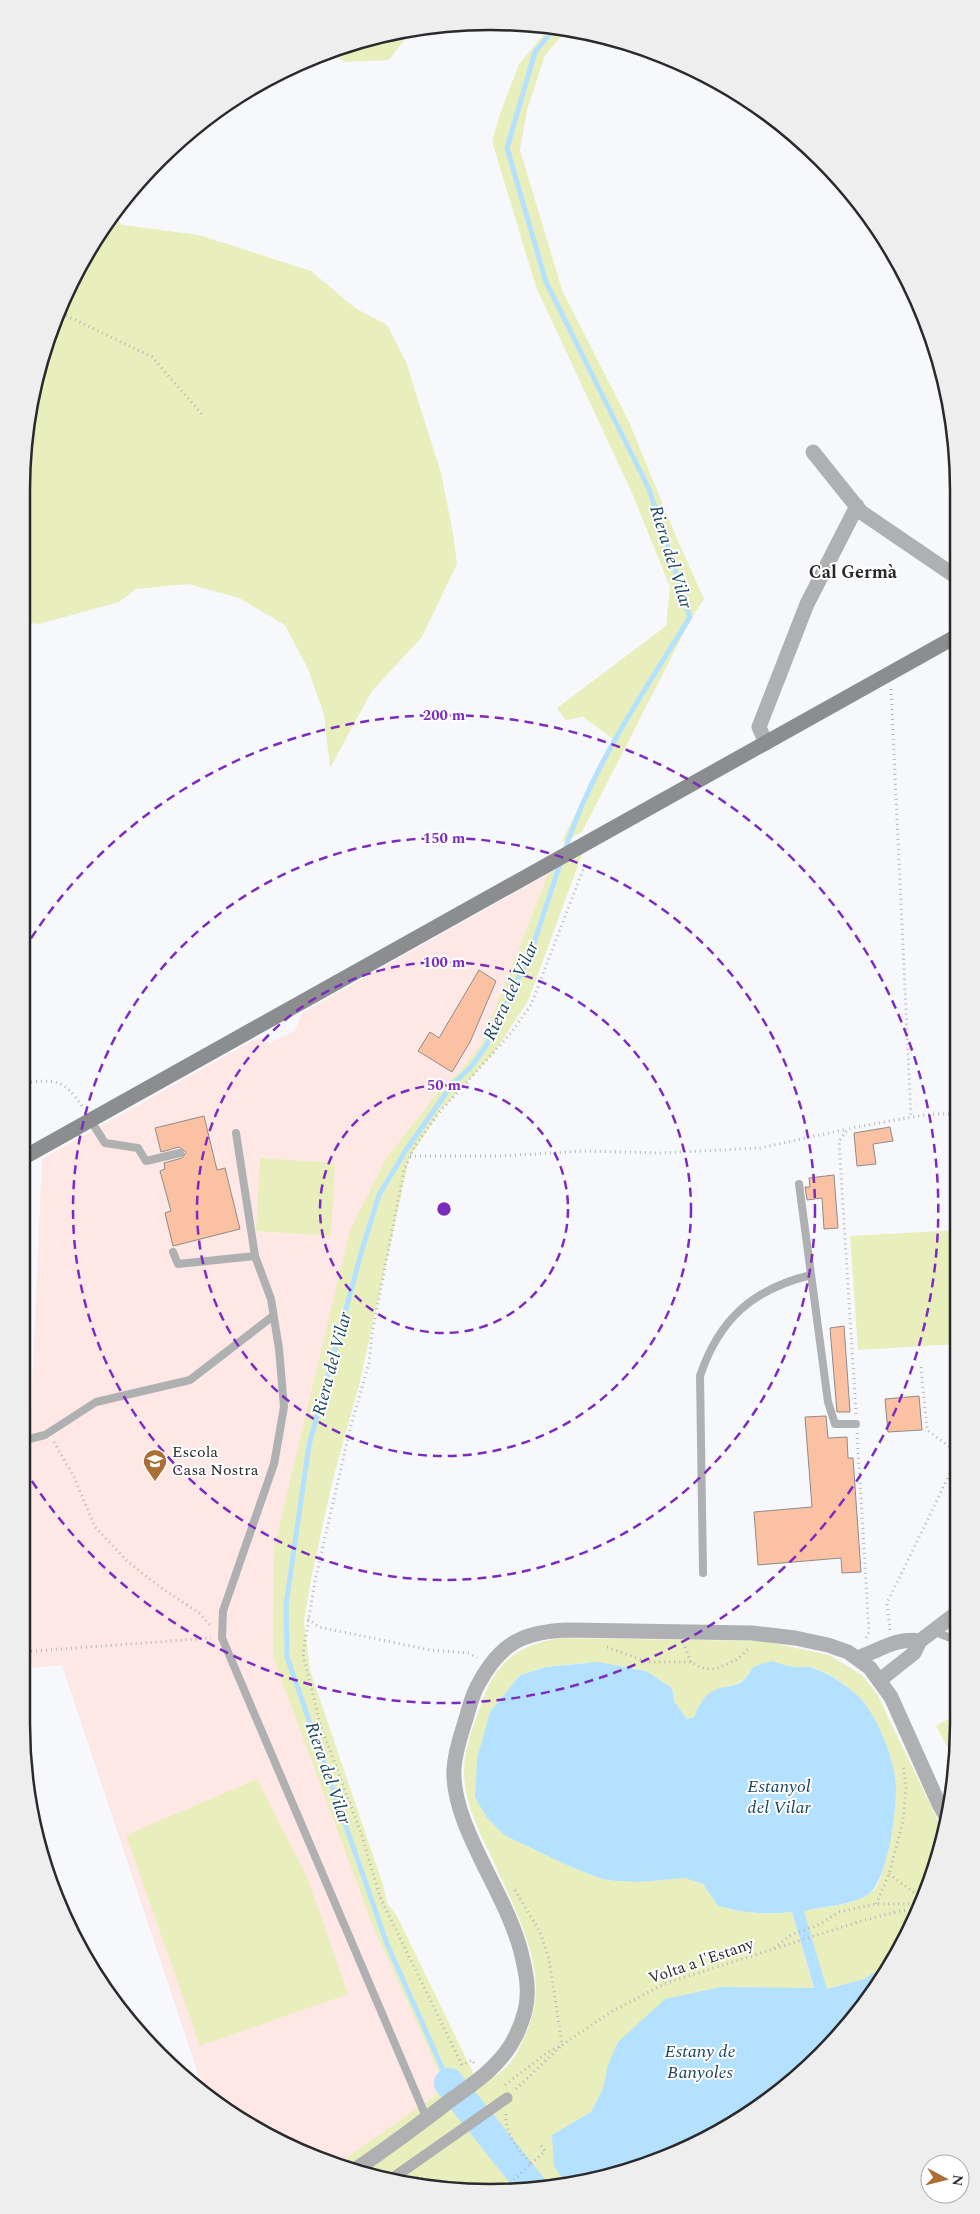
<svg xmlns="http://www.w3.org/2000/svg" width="980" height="2214" viewBox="0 0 980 2214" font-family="Spectral,serif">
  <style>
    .education { fill: #fee8e5 }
    .green { fill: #e9eebd }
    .water { fill: #b4e1ff }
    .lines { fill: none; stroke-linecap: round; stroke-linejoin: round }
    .stream { stroke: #b4e1ff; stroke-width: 5 }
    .river { stroke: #b4e1ff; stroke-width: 30 }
    .building { fill: #fbc1a3; stroke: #8f8b89 }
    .path { stroke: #b5b6b9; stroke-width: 3; stroke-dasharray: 1 4; stroke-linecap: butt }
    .service { stroke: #afb0b1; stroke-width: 8 }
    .pedestrian { stroke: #afb0b1; stroke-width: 11 }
    .minor { stroke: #afb0b1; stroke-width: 15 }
    .secondary { stroke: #8b8d8f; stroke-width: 15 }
    .ring { fill: none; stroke: #7b2cbf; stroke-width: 2.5; stroke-dasharray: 9 6 }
    .labels { text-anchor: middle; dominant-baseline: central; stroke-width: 4; stroke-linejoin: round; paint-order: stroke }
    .poi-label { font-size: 16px; fill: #2a2a2c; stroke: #fff; text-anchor: start }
    .street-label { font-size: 16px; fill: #2a2a2c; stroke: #fff }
    .water-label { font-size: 18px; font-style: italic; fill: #1b4660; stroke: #fff }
    .neighbourhood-label { font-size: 18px; font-weight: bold; fill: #2a2a2c; stroke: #fff }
    .rim { fill: none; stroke: #2a2a2c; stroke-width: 2.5 }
    .centre { fill: #7b2cbf; stroke: #fff; stroke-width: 2.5 }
    .ring-label { font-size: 15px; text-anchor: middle; font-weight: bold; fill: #7b2cbf; stroke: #fff; stroke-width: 4; stroke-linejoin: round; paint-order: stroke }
  </style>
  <rect width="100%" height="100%" fill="#f7f8fb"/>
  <path class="education" d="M548,874l-67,170 -20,26 -19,17 -55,70 -113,391 100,381 72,159 -106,74 -84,-32 -54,-45 -140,-420 -41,4v-254l10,-3 11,-253 217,-122 10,6 26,-12 7,-18z"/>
  <path class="green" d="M550,27l18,2 -23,26 -18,55 -7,40 42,140 67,132 49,119 26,58 -12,18 -110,215 -21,11 52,-104 -30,-22 -17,3 -9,-12 109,-82 4,-39 -38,-94 -96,-206 -44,-146 8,-27 19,-50z
    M413,29l-24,31 -43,2 -19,-10 71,-22z
    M114,213l8,12 77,10 112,36 44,37 32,17 19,37 35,111 12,60 4,31 -35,73 -50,54 -42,77 -6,-54 -16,-45 -23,-44 -46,-27 -51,-14 -52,5 -17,13 -80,22 -18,-2v-132l9,-91 27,-88 43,-81z
    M583,852l-55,149 -35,53 -53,57 -31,48 -50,227 -26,93 -21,95 -8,47 6,49 73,215 4,18 10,13 83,171c10,-8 23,-15 30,-24 7,-8 12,-20 16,-30 4,-10 8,-21 9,-32 7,-45 -27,-107 -45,-147 -12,-25 -26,-53 -26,-82 0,-25 11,-50 19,-73 15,-39 37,-55 78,-61l202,3 66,14 33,20 15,19 67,139 -21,70 -40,64 -19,12 -37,10 -24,-79c21,-3 45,-4 63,-14 14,-7 17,-26 20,-39 6,-22 11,-49 10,-72 0,-11 -5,-22 -8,-33 -13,-39 -37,-74 -79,-85 -5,-1 -11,1 -16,0 -21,-3 -18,-7 -40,0 -12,20 -17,16 -36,23 -10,3 -19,18 -23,27l-7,2 -13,-18 -2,-13 -26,-17 -17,-4 -47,-4 -36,4 -26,8 -30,37 -13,46 10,60 17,17 67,32 31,12 37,3 46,-5 18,7 15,22c26,7 47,9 74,6l22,77 -79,-2 -110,87 -22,15 -12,23 8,66 -48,11 -152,-5 -59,-22 106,-74 -72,-159 -101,-272 1,-109 76,-318 37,-73 55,-70 19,-17 20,-26 67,-170z
    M260,1158l75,5 -4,73 -75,-5z
    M957,1230l1,114 -100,6 -8,-114z
    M959,1713l-4,48 -19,-35z
    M257,1779l51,100 40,115 -148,52 -74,-211z"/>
  <path class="water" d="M771,1661c8,2 15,5 23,6 5,1 10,-1 15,0 18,5 35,16 49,29 18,16 37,65 38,89 1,24 -8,99 -30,111 -19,10 -42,10 -62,15l23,78 37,-10 19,-12 -41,66 -118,97 -84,38 -73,17 -13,-19 -2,-31 39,-23 12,-23 5,-24 10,-23 47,-43 56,-12 93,1 -22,-76c-27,3 -48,1 -74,-6l-15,-22 -18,-6 -46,4 -21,-1 -16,-2 -31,-12 -67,-32 -17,-17 -12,-21 2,-39 13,-46 30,-37 26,-8 52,-5 48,9 26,17 2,13 13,18 7,-2c4,-10 10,-23 21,-27 21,-8 24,1 38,-23z"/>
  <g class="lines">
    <path class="stream" d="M555,28l-20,24 -28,96 39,134 103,207 41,128c-46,75 -98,149 -125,233
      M449,2083l-62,-139 -100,-287 -1,-52 23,-160 53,-195 17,-55 27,-45 45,-64 20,-19 15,-21 45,-94 30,-91"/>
    <path class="river" d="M449,2083l84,105"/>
  </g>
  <path class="building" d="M479,970l17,11 -26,61 -18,30 -34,-21 12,-19 9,6z
    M204,1116l13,54 8,-2 15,61 -67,17 -8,-33 6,-2 -11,-40 5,-2 -1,-6 18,-5 4,-6 -7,-5 -18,5 -6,-24z
    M890,1127l3,14 -20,3 3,20 -19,2 -3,-33z
    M834,1175l4,53 -14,1 -2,-31 -15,2 -2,-13h5l-1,-9z
    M844,1326l6,86h-13l-7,-84z
    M919,1396l3,34 -34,2 -3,-33z
    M826,1416l2,22 19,-1 1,21h5l8,114 -19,1 -1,-15 -83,7 -4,-53 58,-5 -7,-90z"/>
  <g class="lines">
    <path class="path" d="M57,311l95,46 50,57
      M891,689l20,428
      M21,1083c35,-3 42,-6 62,25
      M410,1156h92l81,-5 77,2 100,-5 87,-19
      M921,1367l6,63 31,23
      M856,1414l-17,-273 9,-12 8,-2 74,-13h27
      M857,1433l12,199 -3,6
      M54,1442l20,35 21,50 32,34 33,26 39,26 13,14
      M308,1619l11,8 111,23 39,3 8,5
      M890,1630l-3,-27 71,-146
      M607,1647l40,15h44l11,6 14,1 22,-10 12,-12
      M685,1647l6,15
      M21,1652l190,-14
      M889,1874l35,26
      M515,1890l25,42 9,27 13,86
      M876,1904l13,-30 14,-53 3,-34 -3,-23
      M774,1948l17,-13 25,-9 23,-14 37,-8h47
      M474,2063l-2,-3 -10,5 -82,-168 -19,-64 -41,-109 -17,-70 12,-73 35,-152 19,-66 3,-29 32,-164 10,-23 24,-33 73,-81 20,-28 55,-143
      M505,2085l43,-33 14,-7 49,-33 53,-28 194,-62 42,-11 19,-1
      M516,2089l44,-42
      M506,2114c-1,21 12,35 25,50l-25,23
      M531,2164l14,-13 -6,-8
      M417,2177l28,8"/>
    <path class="service" d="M91,1121l14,22 33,5 8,13 34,-8
      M236,1133l19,123 16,43 8,50 5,58 -10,57 -51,147 -1,27 205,481
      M799,1184l29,218 7,22h21
      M173,1252l5,12 77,-8
      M21,1441l24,-6 51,-33 94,-22 83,-64
      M703,1573l-3,-197c19,-57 53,-87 111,-101
      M933,1631l25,10"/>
    <path class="pedestrian" d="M390,2180l117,-82"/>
    <path class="minor" d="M813,452l48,60 94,64
      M766,743l-7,-16 48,-123 50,-98
      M857,1658c22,-7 39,-21 63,-17
      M880,1680l34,-27 6,-12 38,-29
      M358,2168c32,-22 63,-45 94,-69 17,-12 36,-25 49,-41 11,-12 20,-31 24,-47 5,-20 1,-39 -4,-59 -14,-58 -70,-127 -67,-183 1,-16 6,-32 11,-47 4,-13 7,-28 14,-39 22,-41 46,-52 91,-53l182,3 43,5 33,7 20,7 22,16 21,29 48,107 9,16"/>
    <path class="secondary" d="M21,1159l934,-522"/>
  </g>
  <g class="ring">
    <circle cx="444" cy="1209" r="124"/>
    <circle cx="444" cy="1209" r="247"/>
    <circle cx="444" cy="1209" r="371"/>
    <path d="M23 951A494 494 0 1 1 23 1467"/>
  </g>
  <defs>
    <g id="school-pin" transform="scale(1.25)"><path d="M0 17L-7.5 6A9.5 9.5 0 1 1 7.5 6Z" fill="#ad6e35" stroke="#fff"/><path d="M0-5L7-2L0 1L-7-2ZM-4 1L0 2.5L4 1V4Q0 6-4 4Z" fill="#fff"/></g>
  </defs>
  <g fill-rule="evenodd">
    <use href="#school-pin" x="155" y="1461"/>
  </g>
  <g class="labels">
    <g class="poi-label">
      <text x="172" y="1452">Escola<tspan x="172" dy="18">Casa Nostra</tspan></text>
    </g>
    <g class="street-label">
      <text transform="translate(701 1961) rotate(-19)">Volta a l'Estany</text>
    </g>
    <g class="water-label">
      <text transform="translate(671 557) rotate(73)">Riera del Vilar</text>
      <text transform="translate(511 991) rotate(-65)">Riera del Vilar</text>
      <text transform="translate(332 1364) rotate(-75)">Riera del Vilar</text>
      <text transform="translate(328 1773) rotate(71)">Riera del Vilar</text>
      <text x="779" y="1786">Estanyol<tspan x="779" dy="21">del Vilar</tspan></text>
      <text x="700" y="2051">Estany de<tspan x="700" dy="21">Banyoles</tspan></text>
    </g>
    <g class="neighbourhood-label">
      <text x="853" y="572">Cal Germà</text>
    </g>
  </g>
  <path d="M0 0H980V2214H0ZM490 30H490A460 460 0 0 1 950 490V1724A460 460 0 0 1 490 2184H490A460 460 0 0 1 30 1724V490A460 460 0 0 1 490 30Z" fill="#eee" fill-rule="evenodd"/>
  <path class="rim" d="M490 30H490A460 460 0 0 1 950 490V1724A460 460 0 0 1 490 2184H490A460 460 0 0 1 30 1724V490A460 460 0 0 1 490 30Z"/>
  <circle cx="444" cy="1209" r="8" class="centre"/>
  <g class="ring-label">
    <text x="444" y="720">200 m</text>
    <text x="444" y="843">150 m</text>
    <text x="444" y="967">100 m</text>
    <text x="444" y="1090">50 m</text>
  </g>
  <g transform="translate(945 2179) rotate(97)"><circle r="24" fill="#ffffff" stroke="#aaaaab"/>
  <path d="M0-4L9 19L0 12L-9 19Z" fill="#ad6e35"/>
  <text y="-8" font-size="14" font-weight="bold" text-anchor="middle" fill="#2a2a2c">N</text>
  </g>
</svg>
